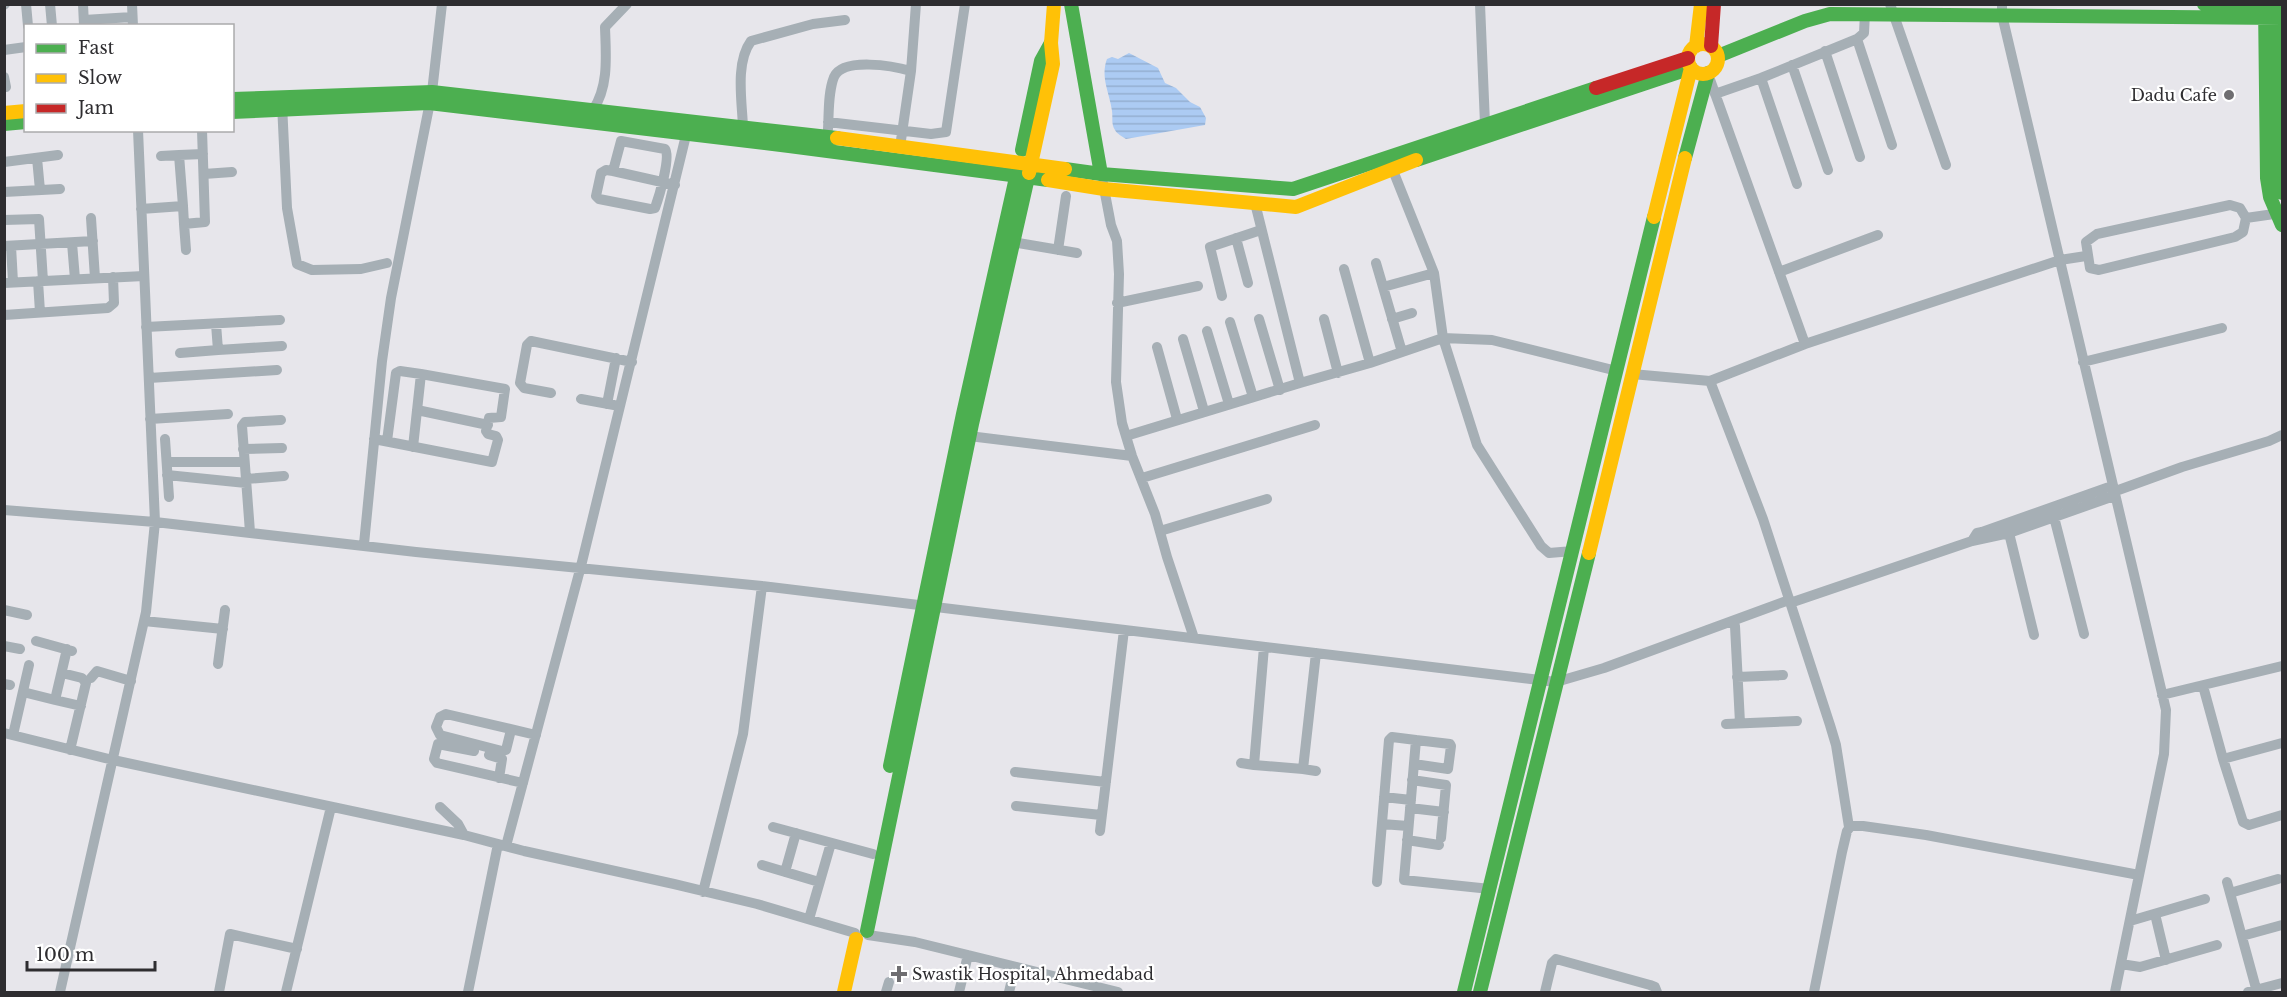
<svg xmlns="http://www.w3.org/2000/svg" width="2287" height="997" viewBox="0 0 2287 997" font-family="'Libre Baskerville',serif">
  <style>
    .water { fill: url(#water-rules) }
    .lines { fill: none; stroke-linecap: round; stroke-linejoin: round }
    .street { stroke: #a6afb5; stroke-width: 10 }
    .fast { stroke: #4caf50; stroke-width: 14 }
    .slow { stroke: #ffc107; stroke-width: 14 }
    .jam { stroke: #c62828; stroke-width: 14 }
    .poi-dot { fill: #6f6e71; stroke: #fff; stroke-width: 2 }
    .labels { text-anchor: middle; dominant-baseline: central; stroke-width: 4.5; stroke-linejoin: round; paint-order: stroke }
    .poi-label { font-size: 16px; fill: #2e2d30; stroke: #fff; text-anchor: end }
  </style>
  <defs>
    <pattern id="water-rules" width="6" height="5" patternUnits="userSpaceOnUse" patternTransform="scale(1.5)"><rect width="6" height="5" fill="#accbf3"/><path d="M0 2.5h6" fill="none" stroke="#94afd1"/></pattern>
  </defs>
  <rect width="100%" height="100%" fill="#e7e6eb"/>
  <path class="water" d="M1129,53l29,15 7,15 11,5 14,14 10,5 6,11 -1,7 -79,14c-4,-3 -9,-5 -11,-9 -4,-6 -2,-12 -3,-19 -2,-17 -12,-34 -5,-52l5,-2 6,2z"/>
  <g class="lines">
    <path class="street" d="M26,4l2,22
      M50,4l2,22
      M83,4l1,21
      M132,4l1,22
      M1480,4l5,120
      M1890,4l56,161
      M2002,4v11l164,695 -2,44 -49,238
      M4,5l1,-1
      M84,20l48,-3
      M1857,39l7,-6 1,-20
      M4,50l22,-3
      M1825,51l35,106
      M1792,65l36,105
      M1708,74l97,270 255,-84 26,-4
      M4,77l2,10
      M1761,78l36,106
      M1715,94l46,-16 96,-39 35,106
      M282,104l5,104 10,56 15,6 49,-1 26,-6
      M593,110c16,-24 13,-54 12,-83l22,-23
      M828,122l103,12 15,-2 19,-128
      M743,127c-1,-26 -8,-64 8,-86l62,-17 32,-4
      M828,129c1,-17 0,-37 6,-52 9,-20 60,-11 77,-6l5,-67
      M900,147l11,-76
      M179,155l24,-1
      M161,156l18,-1 4,51
      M37,158l3,32
      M4,162l54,-7
      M1392,168l42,105 9,65 49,2 125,31
      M613,171l8,-30 44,8c6,8 -6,48 -10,59l-5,1 -51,-10 -3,-3 5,-23 5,-3 7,1 62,14
      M204,174l28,-2
      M1103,183l8,42 6,16 2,33 -3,108 6,41 10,33 23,58 12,43 27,81
      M4,192l56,-3
      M1255,203l45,180 70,-20
      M2230,205l10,3 6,10 -3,14 -8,5 -136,33 -9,-2 -4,-26 11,-8z
      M141,209l42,-3 1,18 21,-2 -3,-92
      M91,218l4,60
      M2246,218l35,-5
      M4,220l35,-1 4,62
      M184,224l2,26
      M1236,238l12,45
      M1012,242l65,11
      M72,243l3,36
      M4,246l89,-5
      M11,246l2,36
      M1058,250l8,-54
      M1376,263l26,89
      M1344,269l26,94 73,-25 34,107 64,101 8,7 24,-2
      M1779,272l99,-37
      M38,281l2,31
      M4,283l140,-7
      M1383,287l51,-14
      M1222,296l-12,-49 51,-17
      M1117,303l81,-17
      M4,315l104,-7 6,-5 -1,-26
      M1259,319l21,71
      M1324,319l14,54
      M1392,319l20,-6
      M1230,322l23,75
      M146,327l134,-7
      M1207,331l22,73
      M1183,339l21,72
      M1157,347l20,72
      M218,350l64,-4
      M180,353l38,-3 -2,-26
      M2083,362l139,-34
      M1632,374l78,7 95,-37
      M149,378l128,-8
      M1710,381l53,138 67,206 6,20 13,82
      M551,393l-27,-5 -4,-5 7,-38 4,-4 101,21
      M581,399l33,6
      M607,404l9,-46
      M417,410l71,15
      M150,419l78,-5
      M969,436l163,20
      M1126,436l174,-53
      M165,439l4,58
      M374,439l118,23 6,-22 -2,-4 -8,-2 -2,-3 3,-13 12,-1 4,-28 -84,-15
      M387,441l9,-68 4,-2 21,3 -8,73
      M243,449l39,-1
      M167,462h77
      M167,475l79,8
      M1142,478l173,-53
      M246,479l38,-3
      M2113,492l69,-25 87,-26 13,-6
      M4,510l151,12 261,30 346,34 794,96 48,-14 185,-68
      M2054,517l30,117
      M1160,531l107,-32
      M250,532l-8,-106 3,-4 36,-2
      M2009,533l25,102
      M1972,541l5,-8 5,-1 130,-46
      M364,544l18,-183 9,-63 41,-206 10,-88
      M1790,603l182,-62 37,-8 105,-37
      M4,610l23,5
      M144,621l79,8
      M1735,626l5,97
      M36,641l36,10
      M4,646l16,3
      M1264,647l-10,118 49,4 13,-116
      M218,664l7,-54
      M62,673l20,5 4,5 -16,67
      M1737,677l46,-2
      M91,678l6,-7 34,10
      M4,684l6,1
      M2203,686l20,73 20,63 6,3 33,-10
      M23,692l32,8 12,-51
      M2162,695l120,-29
      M55,700l26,6
      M1726,724l71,-3
      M511,730l-5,20 -4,1 -62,-16 -4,-8 4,-10 6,-3 90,21
      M4,733l109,27 351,75 60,16 150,33 83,20 98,29
      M13,735l16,-70
      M474,751l-36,-7 -4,15 3,4 86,20
      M489,755l13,4 -3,19
      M2223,759l59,-16
      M1241,763l13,2
      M1414,764l34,5 3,-23 -1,-2 -34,-4
      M1303,769l13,2
      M1015,772l91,10
      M1412,780l34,5 -5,53
      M1384,797l27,3
      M1016,806l85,9
      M440,807l18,17 6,11
      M1410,808l34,4
      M1382,824l26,2
      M773,827l100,27
      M1100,831l24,-201
      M1407,840l32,5
      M506,846l75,-280 107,-439
      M762,865l57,17
      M785,872l11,-39
      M1377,882l12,-142 3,-3 24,3 -12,140 86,9
      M2227,882l30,110
      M703,892l40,-158 19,-148
      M2230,893l48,-14
      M2155,914l11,46
      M809,919l22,-76
      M2130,921l75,-22
      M868,935l47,7 203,50
      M2242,936l40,-11
      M2121,964l19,3 77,-22
      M60,992l86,-380 9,-90 -17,-392
      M219,992l11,-58 67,15
      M286,992l45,-185
      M468,992l30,-148
      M886,992l3,-10
      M959,992l9,-37
      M1009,992l6,-25
      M1545,992l7,-29 4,-4 94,26 5,2 2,5
      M1814,992l28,-140 5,-21 4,-5h12l63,9 213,40
      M2248,992l34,-9"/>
    <path class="fast" d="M1071,4l30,170
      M2204,4l69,1
      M2265,4l2,174 3,19 12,28
      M2276,4l3,168 3,21
      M1718,56l87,-35 25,-7 452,4
      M232,99l200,-7 405,46
      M232,112l197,-9 360,43 259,34
      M4,124l22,-2
      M1022,150l19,-89 10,-18
      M1685,158l23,-85
      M1416,160l275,-92
      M1065,169l36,5 192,15 303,-101
      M890,766l73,-352 54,-241
      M867,931l105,-507 57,-251
      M1464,992l190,-775
      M1480,992l109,-439"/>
    <path class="slow" d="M1688 59a15 15 0 1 1 30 0a15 15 0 1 1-30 0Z
      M1696,46l5,-42
      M4,113l22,-2
      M837,138l228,31
      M1029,173l24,-109 -2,-21 3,-39
      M1048,180l56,9 192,18 120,-47
      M1654,217l37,-149
      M1589,553l96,-395
      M844,992l12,-53"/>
    <path class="jam" d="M1711,46l3,-42
      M1596,88l92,-30"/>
  </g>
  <g class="poi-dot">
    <circle cx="2229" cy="95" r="6"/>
    <path d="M896 965h6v6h6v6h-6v6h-6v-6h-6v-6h6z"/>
  </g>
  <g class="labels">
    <g class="poi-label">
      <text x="2217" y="95">Dadu Cafe</text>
      <text x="912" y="974" text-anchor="start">Swastik Hospital, Ahmedabad</text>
    </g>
  </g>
  <rect width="2287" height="997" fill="none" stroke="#2e2d30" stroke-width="12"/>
  <rect x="24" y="24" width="210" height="108" fill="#ffffff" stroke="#ababac" stroke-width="1.5"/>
  <rect x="36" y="44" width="30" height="9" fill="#4caf50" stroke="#ababac" stroke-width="1.5"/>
  <text x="78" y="54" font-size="18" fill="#2e2d30">Fast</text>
  <rect x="36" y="74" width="30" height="9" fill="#ffc107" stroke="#ababac" stroke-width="1.5"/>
  <text x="78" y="84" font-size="18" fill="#2e2d30">Slow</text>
  <rect x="36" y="104" width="30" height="9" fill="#c62828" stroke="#ababac" stroke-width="1.5"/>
  <text x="78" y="114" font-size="18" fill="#2e2d30">Jam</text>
  <path d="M27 961v9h128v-9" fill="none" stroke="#2e2d30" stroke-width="3"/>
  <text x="36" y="961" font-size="18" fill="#2e2d30" stroke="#ffffff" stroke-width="4.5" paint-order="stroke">100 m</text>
</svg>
